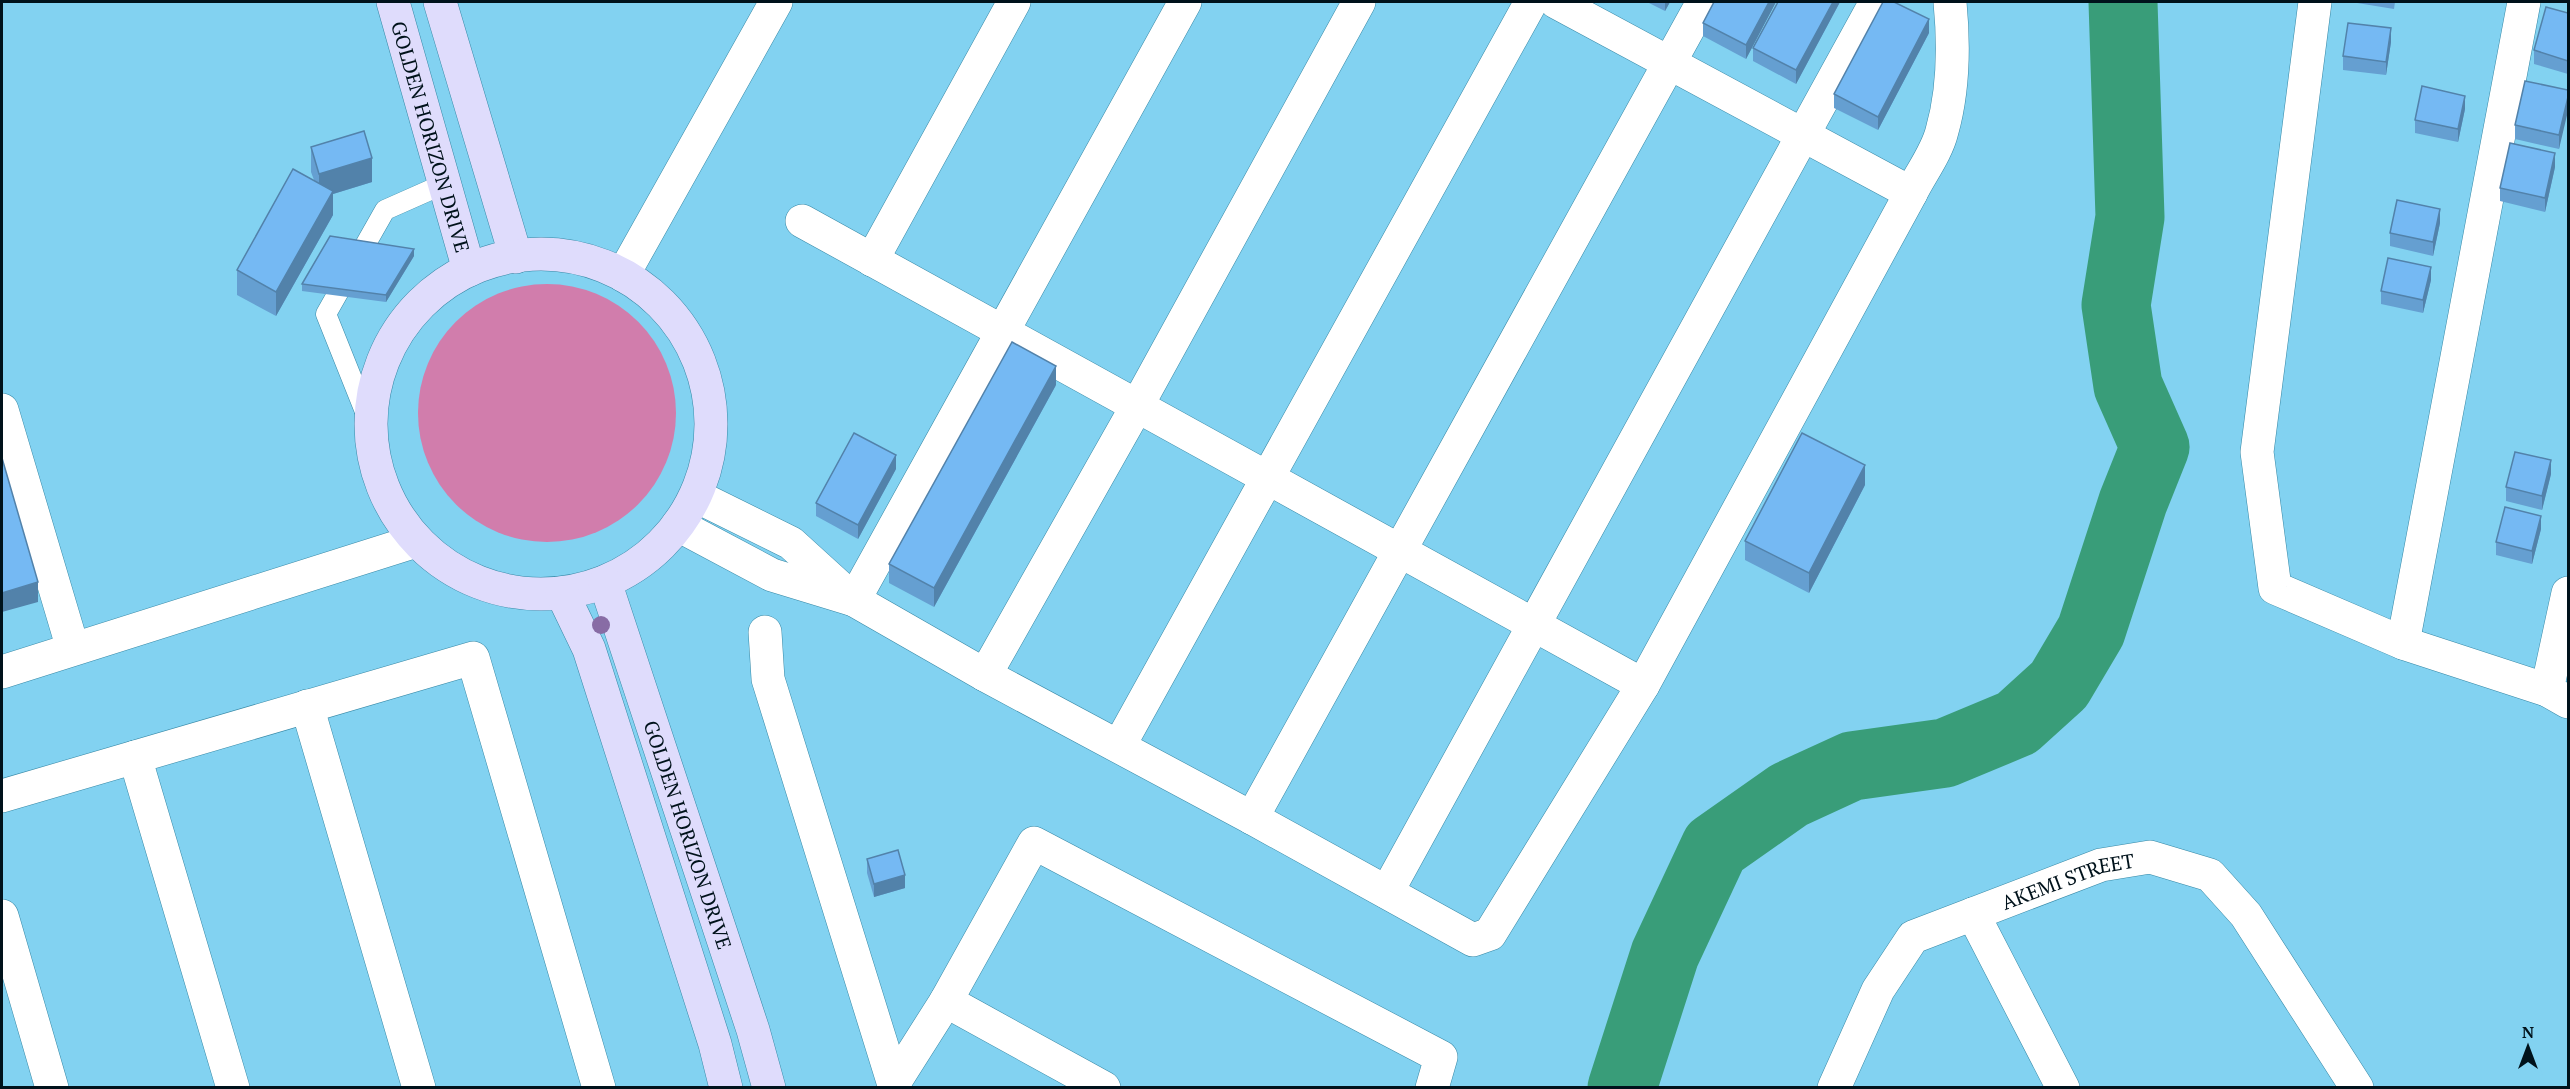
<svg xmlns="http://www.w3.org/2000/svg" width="2570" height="1089" viewBox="0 0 2570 1089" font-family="'PT Serif',serif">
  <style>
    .green { fill: #d17dac }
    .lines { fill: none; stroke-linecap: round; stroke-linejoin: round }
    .river { stroke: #399d79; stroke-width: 69 }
    .lane-casing { stroke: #3688a6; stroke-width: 21 }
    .street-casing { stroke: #3688a6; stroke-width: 34 }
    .secondary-casing { stroke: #3688a6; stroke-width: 34 }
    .lane { stroke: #fff; stroke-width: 20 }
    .street { stroke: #fff; stroke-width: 33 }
    .secondary { stroke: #dfdcfc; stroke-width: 33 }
    .tree { fill: #886ca5 }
    .wall { fill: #659fd1 }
    .shaded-wall { fill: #5282aa }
    .building { fill: #75b9f3; stroke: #5282aa; stroke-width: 1.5 }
    .labels { text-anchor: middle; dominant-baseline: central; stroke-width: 4.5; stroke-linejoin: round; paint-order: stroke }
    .street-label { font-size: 20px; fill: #00121b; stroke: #82d2f1 }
  </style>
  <rect width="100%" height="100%" fill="#82d2f1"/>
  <path class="green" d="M418 413a129 129 0 1 1 258 0a129 129 0 1 1-258 0Z"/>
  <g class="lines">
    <path class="river" d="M1622,1088l43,-134 50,-107 74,-52 63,-29 93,-13 72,-30 42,-38 32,-54 42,-129 22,-55 -27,-61 -12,-81 14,-88 -7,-215"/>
    <g class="lane-casing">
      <path id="lane" d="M370,424l-44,-110 59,-104 61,-27"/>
    </g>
    <g class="street-casing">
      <g id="street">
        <path d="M1556,2l355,191"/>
        <path d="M2315,2l-58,450 18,136 128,55 144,47 21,12"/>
        <path d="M802,221l841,464"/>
        <path d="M872,260l142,-258"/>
        <path d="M623,275l153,-273"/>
        <path d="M2,410l71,239"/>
        <path d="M696,496l95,47 55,50"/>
        <path d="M678,525l94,50 82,25 131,75 267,143 221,122 17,-6 153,-249 268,-492c10,-20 26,-41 31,-62 12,-42 12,-87 8,-129"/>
        <path d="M854,600l331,-598"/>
        <path d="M765,632l3,47 127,409"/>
        <path d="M2403,643l121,-641"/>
        <path d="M2,672l414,-131"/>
        <path d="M985,675l152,-269 222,-404"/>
        <path d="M2547,690l21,-97"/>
        <path d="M307,706l112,382"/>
        <path d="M1119,746l412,-744"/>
        <path d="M135,757l98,331"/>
        <path d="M2,796l471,-138 126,430"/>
        <path d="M1252,818l451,-816"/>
        <path d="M1387,892l489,-890"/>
        <path d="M1973,914l90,174"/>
        <path d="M2,916l50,172"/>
        <path d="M946,1001l158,87"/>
        <path d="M894,1083l52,-82 88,-158 407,214 -9,31"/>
        <path id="s1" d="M1834,1088l44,-98 35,-53 188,-72 49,-8 60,18 36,40 111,173"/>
      </g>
    </g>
    <g class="secondary-casing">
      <g id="secondary">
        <path id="s2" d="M393,2l76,268"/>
        <path d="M440,2l76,255"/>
        <circle cx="541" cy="424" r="170"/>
        <path id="s3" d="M605,582l148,448 16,58"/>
        <path d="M562,593l27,56 126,395 11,44"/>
      </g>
    </g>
    <use href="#lane" class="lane"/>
    <use href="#street" class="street"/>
    <use href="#secondary" class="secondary"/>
  </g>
  <circle class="tree" cx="601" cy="625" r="9"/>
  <path class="wall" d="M1647,2h23l-5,9z
    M1714,2h62l-30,57 -43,-23v-13z
    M1778,2h62l-44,82 -43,-23v-13z
    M2351,2h44l-1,7z
    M2568,13v61l-34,-10v-14z
    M1929,33l-51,97 -44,-22v-14z
    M2391,42l-5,33 -43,-5v-14z
    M2568,90l-9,59 -44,-10v-14z
    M2465,109l-7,33 -43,-9v-13z
    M311,147l61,35 -39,12v21l-57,101 -39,-21v-25l77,-90 -3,-8z
    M2555,167l-10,45 -45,-11v-13z
    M2440,223l-7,33 -43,-10v-13z
    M414,256l-28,46 -84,-11v-7z
    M2431,280l-8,33 -42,-9v-13z
    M1056,385l-122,222 -45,-24v-19z
    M896,469l-38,70 -42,-23v-13z
    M2551,474l-9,36 -36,-9v-14z
    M1865,485l-56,108 -64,-33v-19z
    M2541,529l-9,35 -36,-9v-13z
    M867,859l38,29 -31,9 -7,-24z"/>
  <path class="shaded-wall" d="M1665,2h5l-5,9z
    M1769,2h7l-30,57v-14z
    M1833,2h7l-44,82v-14z
    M1929,19v14l-51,97v-13z
    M2391,28v14l-5,33v-13z
    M2465,96v13l-7,33v-13z
    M2568,97v14l-9,38v-14z
    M2555,153v14l-10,45v-14z
    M372,158v24l-39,12v21l-57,101v-24l43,-94v-24z
    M2440,209v14l-7,33v-14z
    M414,249v7l-28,46v-7z
    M2431,267v13l-8,33v-13z
    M1056,366v19l-122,222v-19z
    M896,455v14l-38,70v-14z
    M2551,460v14l-9,36v-14z
    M1865,465v20l-56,108v-20z
    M2541,516v13l-9,35v-13z
    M38,582v20l-36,10v-19z
    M905,875v13l-31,9v-13z"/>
  <path class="building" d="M1714,2h55l-23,43 -43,-22z
    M1778,2h55l-37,68 -43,-22z
    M1883,2h11l35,17 -51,98 -44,-23z
    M2546,7l22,6v48l-34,-11z
    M2348,23l43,5 -5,34 -43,-6z
    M2525,81l43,9v7l-9,38 -44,-10z
    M2422,86l43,10 -7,33 -43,-9z
    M364,131l8,27 -53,16 -8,-27z
    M2510,143l45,10 -10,45 -45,-10z
    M293,169l40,22 -57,101 -39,-22z
    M2397,200l43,9 -7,33 -43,-9z
    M330,236l84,13 -28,46 -84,-11z
    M2388,258l43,9 -8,33 -42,-9z
    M1012,342l44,24 -122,222 -45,-24z
    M854,433l42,22 -38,70 -42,-22z
    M1802,433l63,32 -56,108 -64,-32z
    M2515,452l36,8 -9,36 -36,-9z
    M2,458l36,124 -36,11z
    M2505,507l36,9 -9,35 -36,-9z
    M898,850l7,25 -31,9 -7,-25z"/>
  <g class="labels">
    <g class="street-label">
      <text stroke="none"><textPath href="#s2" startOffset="140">GOLDEN HORIZON DRIVE</textPath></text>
      <text stroke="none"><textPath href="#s3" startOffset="266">GOLDEN HORIZON DRIVE</textPath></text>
      <text stroke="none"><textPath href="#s1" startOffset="336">AKEMI STREET</textPath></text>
    </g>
  </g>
  <rect width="2570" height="1089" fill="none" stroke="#00121b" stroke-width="6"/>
  <g transform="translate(2528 1047)" stroke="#82d2f1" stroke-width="4.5" paint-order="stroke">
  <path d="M0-4.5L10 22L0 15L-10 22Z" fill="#00121b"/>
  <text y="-9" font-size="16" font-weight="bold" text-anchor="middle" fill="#00121b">N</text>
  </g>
</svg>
